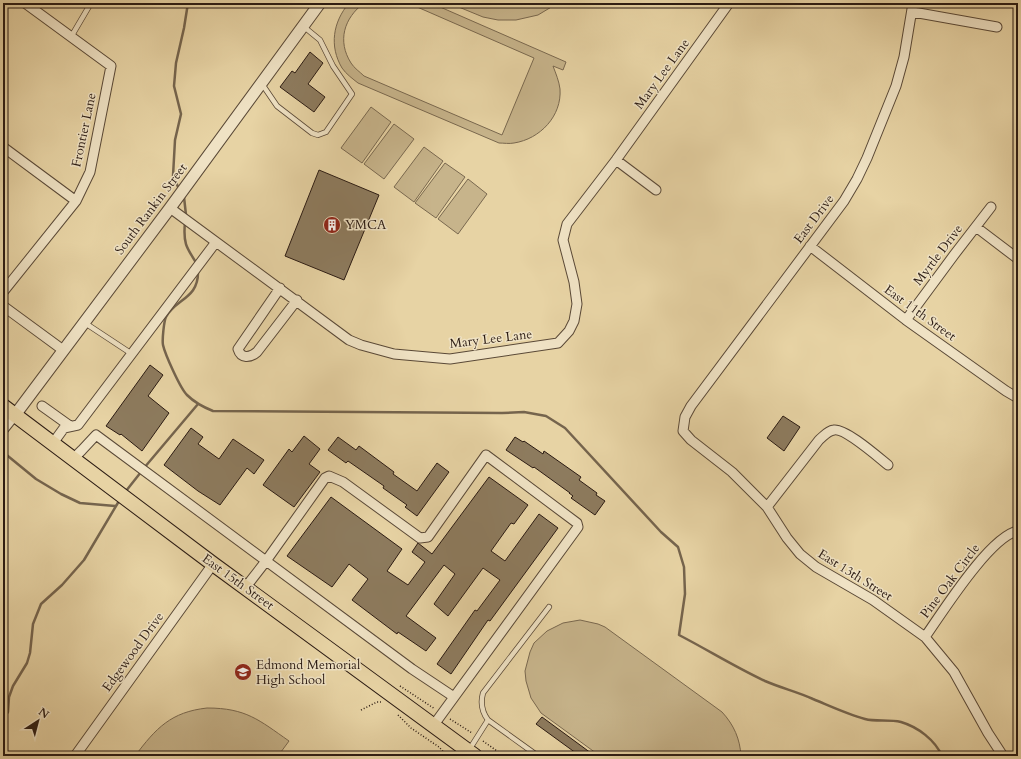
<svg xmlns="http://www.w3.org/2000/svg" width="1021" height="759" viewBox="0 0 1021 759" font-family="Cardo,serif">
  <style>
    .green { fill: #c7b48b; stroke: #79684f }
    .lines { fill: none; stroke-linecap: round; stroke-linejoin: round }
    .stream { stroke: #75644d; stroke-width: 2.5 }
    .building { fill: #8d7b5e; stroke: #2b1b13 }
    .service-casing { stroke: #5a4937; stroke-width: 6 }
    .minor-casing { stroke: #5a4937; stroke-width: 11 }
    .tertiary-casing { stroke: #5a4937; stroke-width: 13 }
    .primary-casing { stroke: #2b1b13; stroke-width: 16 }
    .path { stroke: #2b1b13; stroke-width: 1.5; stroke-dasharray: 1 2; stroke-linecap: butt }
    .service { stroke: #efe2c4; stroke-width: 4.5 }
    .minor { stroke: #efe2c4; stroke-width: 9 }
    .tertiary { stroke: #efe2c4; stroke-width: 11 }
    .primary { stroke: #e7d3a4; stroke-width: 14 }
    .labels { text-anchor: middle; dominant-baseline: central; stroke-width: 3; stroke-linejoin: round; paint-order: stroke }
    .street-label { font-size: 13px; fill: #2b1b13; stroke: #efe2c4 }
    .poi-label { font-size: 13px; fill: #2b1b13; stroke: #efe2c4; text-anchor: start }
  </style>
  <rect width="100%" height="100%" fill="#e7d3a4"/>
  <filter id="stains"><feTurbulence type="fractalNoise" baseFrequency=".005" numOctaves="4"/><feColorMatrix values="0 0 0 0 .2 0 0 0 0 .09 0 0 0 0 .02 0 0 0 .5 -.17"/></filter>
  <radialGradient id="worn" r=".72"><stop offset=".6" stop-color="#630" stop-opacity="0"/><stop offset="1" stop-color="#630" stop-opacity=".3"/></radialGradient>
  <path class="green" d="M349,3h15c-20,15 -27,38 -13,60 3,5 9,9 13,13l138,59 32,-77 -126,-55h23l135,59 -3,8 -10,-4c3,8 6,15 7,23 2,27 -20,50 -46,54 -5,1 -10,0 -15,0l-141,-60c-5,-4 -12,-9 -16,-15 -13,-22 -9,-46 7,-65z
    M449,3h109l-20,12 -22,5h-18l-15,-3z
    M371,107l20,15 -29,41 -21,-15z
    M394,124l20,15 -30,40 -20,-15z
    M424,147l19,14 -29,41 -20,-15z
    M445,163l20,14 -29,41 -21,-15z
    M468,179l19,15 -29,40 -20,-15z
    M580,620l18,4 7,3 117,85c12,13 18,27 19,44h-141l-59,-43 -10,-15 -5,-17 -1,-10 5,-19 4,-9 13,-12 16,-8z
    M207,708c39,0 52,12 82,33l-11,15h-143c21,-28 36,-44 72,-48z"/>
  <g class="lines">
    <path class="stream" d="M179,189l-6,-13 2,-36 6,-26 -7,-28 2,-23 8,-35 4,-25
      M184,197l2,18
      M185,222c-2,21 1,25 12,42
      M198,271c1,28 -23,28 -32,46 -2,4 -4,23 -3,28 2,9 17,43 24,50 7,7 16,12 26,16l289,2 22,-1 22,4 19,12 96,104 17,15 6,20 1,27 -6,41c29,15 56,32 86,46 16,7 33,11 48,18 17,7 34,15 52,20 11,3 24,0 36,3 17,5 34,18 41,34
      M3,452l33,27 25,15 19,9 35,3
      M144,468l54,-64
      M126,491l15,-19
      M3,719l5,-7 1,-15 4,-11 14,-23 3,-10 3,-29 8,-20 21,-19 22,-25 35,-59"/>
  </g>
  <path class="building" d="M310,52l13,11 -15,21 17,13 -11,15 -34,-25 12,-16 3,2z
    M319,170l60,25 -35,85 -59,-24z
    M150,365l13,10 -15,21 21,17 -27,38 -21,-17 -1,1 -14,-9z
    M783,416l17,11 -16,24 -17,-13z
    M191,428l12,9 -5,7 21,15 14,-20 31,21 -10,14 -7,-6 -27,37 -22,-14 -34,-26z
    M304,436l16,13 -11,15 11,8 -26,35 -31,-22 26,-36 3,3z
    M338,437l18,13 3,-4 35,26 -1,2 24,17 20,-28 12,9 -32,44 -12,-9 2,-2 -24,-17 1,-2 -36,-25 -2,2 -18,-13z
    M515,437l8,5 1,-1 19,13 1,-3 37,26 -2,3 18,13 -1,2 9,6 -10,14 -24,-17 2,-2 -4,-3h1l-36,-26 -1,1 -27,-18z
    M489,477l39,28 -14,19 -3,-1 -20,28 14,10 34,-47 19,14 -68,93 -2,-1 -37,54 -14,-10 38,-54 2,1 23,-31 -17,-12 -35,48 -14,-12 21,-30 -11,-9 -38,51 30,22 -10,13 -28,-19 -1,2 -45,-34 16,-21 -19,-15 -17,23 -45,-31 44,-59 71,52 -15,22 21,14 17,-23 -13,-10 6,-9 14,11z
    M542,717l53,39h-15l-44,-32z"/>
  <g class="lines">
    <g class="service-casing">
      <path id="service" d="M71,37l20,-34
        M262,84l15,22 35,27 6,2 8,-3 26,-38 -19,-28 -13,-26 -17,-14
        M85,323l47,31
        M488,720l50,36
        M469,750l19,-30c-6,-8 -8,-16 -5,-27l66,-86"/>
    </g>
    <g class="minor-casing">
      <path id="minor" d="M913,3l-9,54 -8,29 -29,72 -10,21 -13,22 -153,205 -6,11 -2,14 8,9 41,32 35,35 20,31 13,16 16,13 57,33 52,37 29,35 34,61 15,23
        M913,12l84,15
        M3,147l73,54
        M616,160l40,30
        M170,208l179,132 12,5 33,9 56,5 108,-16 11,-12 5,-10 3,-17 -3,-22 -11,-42 4,-16 49,-64 113,-157
        M976,227l42,32
        M810,246l96,74 100,71 12,7
        M280,288l-42,61c3,10 12,9 19,3l40,-52
        M3,292l73,-91 14,-29 21,-106 -86,-63
        M3,306l60,44
        M906,320l48,-65 37,-48
        M42,406l28,20
        M3,430l12,-15
        M53,443l11,-15 14,-3 138,-183
        M74,458l8,-8 14,-15 316,234 42,28
        M767,507l52,-67c5,-4 8,-9 15,-10 11,-2 44,27 54,35
        M245,588l21,-27 59,-83 4,-2 14,6 77,56 8,-1 58,-82 91,68 1,4 -145,199
        M925,637c17,-24 65,-101 93,-106
        M75,756l138,-192"/>
    </g>
    <g class="tertiary-casing">
      <path id="tertiary" d="M15,415l155,-207 150,-205"/>
    </g>
    <g class="primary-casing">
      <path id="primary" d="M3,406l210,158 262,192"/>
    </g>
    <path class="path" d="M400,686l35,23
      M361,710l16,-8h4
      M398,715l13,13 28,19 8,9
      M450,719l22,14
      M483,741l21,15"/>
    <use href="#service" class="service"/>
    <use href="#minor" class="minor"/>
    <use href="#tertiary" class="tertiary"/>
    <use href="#primary" class="primary"/>
  </g>
  <defs>
    <g id="building-disc" transform="scale(0.9)"><circle r="9.5" fill="#8f2418" stroke="#efe2c4"/><path d="M-4-6H4V6H1V3H-1V6H-4ZM-2.5-4.3h1.7v1.8h-1.7ZM.8-4.3h1.7v1.8H.8ZM-2.5-1h1.7V.8h-1.7ZM.8-1h1.7V.8H.8Z" fill="#fff"/></g>
    <g id="school-disc" transform="scale(0.9)"><circle r="9.5" fill="#8f2418" stroke="#efe2c4"/><path d="M0-5L7-2L0 1L-7-2ZM-4 1L0 2.5L4 1V4Q0 6-4 4Z" fill="#fff"/></g>
  </defs>
  <g fill-rule="evenodd">
    <use href="#building-disc" x="332" y="225"/>
    <use href="#school-disc" x="243" y="672"/>
  </g>
  <g class="labels">
    <g class="street-label">
      <text transform="translate(662 74) rotate(-54)">Mary Lee Lane</text>
      <text transform="translate(84 130) rotate(-78)">Frontier Lane</text>
      <text transform="translate(151 209) rotate(-53)">South Rankin Street</text>
      <text transform="translate(814 219) rotate(-53)">East Drive</text>
      <text transform="translate(938 255) rotate(-53)">Myrtle Drive</text>
      <text transform="translate(920 313) rotate(36)">East 11th Street</text>
      <text transform="translate(491 339) rotate(-7)">Mary Lee Lane</text>
      <text transform="translate(855 575) rotate(32)">East 13th Street</text>
      <text transform="translate(950 581) rotate(-53)">Pine Oak Circle</text>
      <text transform="translate(238 582) rotate(36)">East 15th Street</text>
      <text transform="translate(133 652) rotate(-54)">Edgewood Drive</text>
    </g>
    <g class="poi-label">
      <text x="345" y="225">YMCA</text>
      <text x="256" y="665">Edmond Memorial<tspan x="256" dy="15">High School</tspan></text>
    </g>
  </g>
  <rect width="1021" height="759" fill="none" stroke="#e7d3a4" stroke-width="16"/>
  <rect x="4" y="4" width="1013" height="751" fill="none" stroke="#2b1b13" stroke-width="2"/>
  <rect x="8" y="8" width="1005" height="743" fill="none" stroke="#2b1b13"/>
  <g transform="translate(38 721) rotate(36)" stroke="#efe2c4" stroke-width="3" paint-order="stroke">
  <path d="M0-3L7 15L0 10L-7 15Z" fill="#2b1b13"/>
  <text y="-6" font-size="11" font-weight="bold" text-anchor="middle" fill="#2b1b13">N</text>
  </g>
  <rect width="100%" height="100%" filter="url(#stains)"/>
  <rect width="100%" height="100%" fill="url(#worn)"/>
</svg>
